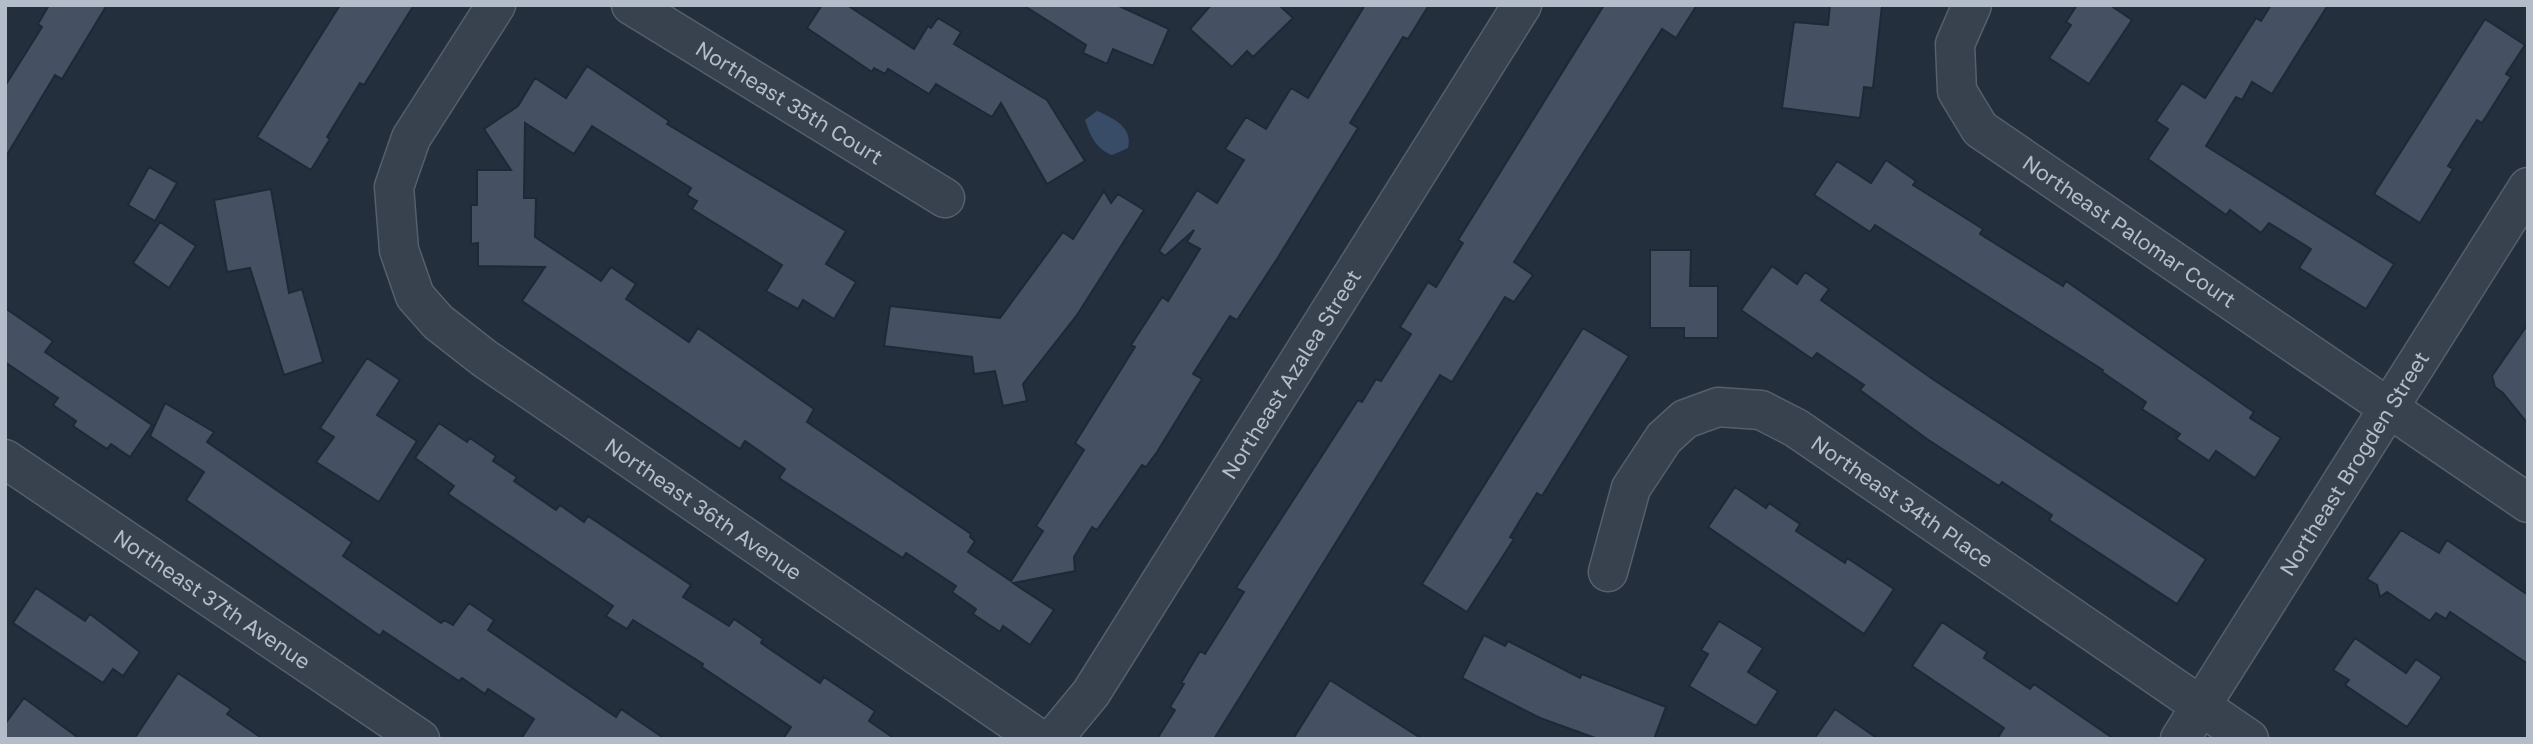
<svg xmlns="http://www.w3.org/2000/svg" width="2533" height="744" viewBox="0 0 2533 744" font-family="'Golos Text',sans-serif">
  <style>
    .water { fill: #394c67 }
    .building { fill: #455162; stroke: #1f2835; stroke-width: 2 }
    .lines { fill: none; stroke-linecap: round; stroke-linejoin: round }
    .minor-casing { stroke: #565f6c; stroke-width: 41 }
    .minor { stroke: #38414e; stroke-width: 38 }
    .labels { text-anchor: middle; dominant-baseline: central; stroke-width: 6; stroke-linejoin: round; paint-order: stroke }
    .street-label { font-size: 21px; fill: #b4bcc9; stroke: #1d2633 }
  </style>
  <rect width="100%" height="100%" fill="#242f3e"/>
  <path class="water" d="M1097,111c16,7 36,16 31,37l-16,7c-17,-7 -21,-18 -27,-35z"/>
  <path class="building" d="M49,5h58l-45,74 -7,-4 -50,83v-72l37,-59 -4,-3z
    M340,5h74l-50,80 -4,-2 -33,54 3,2 -19,31 -54,-33z
    M822,5h25l67,44 14,-23 3,2 7,-10 23,14 -7,12 93,56 38,61 -38,23 -46,-81 -9,14 -56,-33 -7,10 -41,-25 -3,5 -11,-6 -2,4 -65,-44z
    M1023,5h94l52,24 -16,37 -40,-17 -6,15 -24,-11 3,-8z
    M1211,5h68l14,13 -40,39 -6,-6 -15,16 -42,-38z
    M1365,5h64l-21,34 -5,-2 -53,86 8,5 -81,131 -40,61 -7,-4 -37,58 9,5 -45,73 -11,15 -4,-2 -45,65 -5,-3 -18,30 1,14 -62,12 41,27 -24,35 -27,-19 -3,6 -27,-18 3,-5 -24,-17 4,-6 -50,-33 -3,5 -124,-80 6,-9 -40,-28 -5,8 -218,-148 23,-34 -67,-1v-23l-7,1v-39h6v-35h34l-27,-41 34,-23 17,-28 31,20 21,-32 82,55 -2,3 179,107 -20,33 30,18 -22,37 -31,-19 -5,9 -32,-18 16,-26 -90,-56 5,-8 -10,-6 4,-7 -99,-62 -18,28 -49,-31 -1,75h12l-1,39 66,44 10,-14 25,17 -10,15 63,43 9,-14 116,81 -7,13 164,112 -1,3 5,4 -7,11 43,29 32,-50 -7,-5 48,-76 -9,-7 60,-96 -4,-2 31,-48 6,4 32,-52 -13,-7 7,-12 -29,26 -6,-5 38,-61 20,13 27,-43 -19,-11 21,-32 20,12 25,-41 17,10z
    M1604,5h93l-21,33 -14,-9 -148,233 19,13 -19,27 -9,-5 -53,85 -12,-7 -226,364h-57l18,-29 -5,-3 14,-23 -3,-1 19,-32 5,3 39,-62 -8,-4 122,-188 4,2 14,-23 5,2 30,-47 -11,-7 28,-45 8,5 27,-44 -5,-3z
    M1830,5h52l-9,83 -9,-1 -4,31 -78,-10 12,-86 34,3z
    M2077,5h33l22,15 -43,64 -40,-26 22,-33 -5,-3z
    M2271,5h57l-56,89 -20,-12 -10,18 -6,-3 -30,49 188,118 -28,45 -67,-41 12,-19 -42,-26 -8,10 -31,-23 -4,5 -78,-56 20,-30 -12,-8 26,-38 23,15 51,-80 5,3z
    M2485,19l40,26 -19,29 5,3 -29,46 -5,-3 -29,46 5,3 -33,54 -46,-29z
    M1886,160l30,21 -3,4 70,44 -3,5 83,52 3,-5 188,131 -4,6 31,20 -26,40 -39,-27 -7,10 -33,-22 4,-5 -38,-25 4,-7 -44,-30 1,-2 -228,-145 -5,7 -56,-37 23,-34 34,22z
    M149,167l28,16 -22,38 -27,-16z
    M271,189l18,104 13,-4 21,73 -39,13 -34,-107 -23,4 -13,-72z
    M1104,191l7,12 7,-9 26,16 -67,105 -54,69 4,17 -24,5 -8,-35 -21,3 -2,-17 -88,-11 6,-40 110,12 63,-86 10,7z
    M160,222l36,24 -27,42 -36,-25z
    M1650,250h41l-1,36h28v52h-34v-10h-34z
    M1772,266l25,18 8,-12 24,17 -8,11 113,80 272,179 -29,45 -128,-84 3,-5 -50,-33 -3,4 -72,-47 -67,-49 4,-5 -47,-32 -5,6 -71,-49z
    M5,308l48,33 -8,11 107,73 -22,32 -19,-13 -4,5 -34,-23 3,-5 -23,-16 5,-7 -53,-36z
    M2528,324v100l-25,-31 -8,-6 -3,-11z
    M1583,328l46,28 -87,140 -5,-3 -27,44 4,2 -47,73 -45,-28z
    M367,358l33,22 -23,35 40,26 -38,61 -63,-40 18,-25 -14,-9z
    M165,403l49,29 -7,10 145,100 -9,14 98,67 3,-3 9,5 16,-22 25,17 -6,10 128,87 5,-8 44,30h-144l13,-20 -46,-30 -3,5 -23,-16 -3,3 -76,-50 -3,5 -194,-136 18,-28 -54,-36z
    M439,423l28,19 3,-4 26,18 -3,5 24,16 -3,4 42,29 4,-5 24,17 4,-6 103,69 -8,12 46,29 5,-7 29,20 -2,4 59,40 4,-6 51,34 -6,10 26,18h-112l8,-12 -89,-60 1,-3 -70,-44 -6,9 -21,-13 7,-10 -165,-112 6,-8 -39,-28z
    M1735,487l31,21 3,-5 31,21 -4,7 49,32 2,-5 47,31 -30,45 -156,-107z
    M2401,530l38,23 8,-13 81,55v69l-78,-52 -4,7 -10,-6 -6,8 -43,-29 -7,5 -3,-12 -10,-6z
    M36,588l49,33 5,-7 50,38 -17,24 -10,-7 -10,14 -90,-60z
    M1719,621l44,27 -15,24 30,19 -22,35 -67,-40 19,-32 -7,-4z
    M1942,622l45,30 -3,6 46,31 4,-5 80,55h-117l7,-11 -92,-62z
    M1484,635l21,11 3,-5 72,37 2,-4 84,33 -12,32h-56l-58,-21 -78,-40z
    M2355,638l51,35 10,-14 26,18 -35,50 -62,-42 4,-5 -16,-10z
    M178,673l53,36 -4,5 36,25h-129z
    M1330,680l92,59h-129z
    M24,698l56,41h-75v-15z
    M1835,709l43,30h-64z"/>
  <g class="lines">
    <g class="minor-casing">
      <g id="minor">
        <path id="s1" d="M496,5l-85,133 -17,49 5,63 16,46 23,26 46,36 555,381"/>
        <path id="s2" d="M631,5l314,193"/>
        <path id="s3" d="M1972,5l-17,39 2,47 23,38 548,374"/>
        <path id="s4" d="M5,459l415,280"/>
        <path id="s5" d="M1608,572l23,-84 33,-50 21,-19 33,-12 43,3 35,18 453,311"/>
        <path id="s6" d="M1053,739l38,-46 431,-688"/>
        <path id="s7" d="M2180,739l348,-552"/>
      </g>
    </g>
    <use href="#minor" class="minor"/>
  </g>
  <g class="labels">
    <g class="street-label">
      <text stroke="none"><textPath href="#s2" startOffset="186">Northeast 35th Court</textPath></text>
      <text stroke="none"><textPath href="#s3" startOffset="315">Northeast Palomar Court</textPath></text>
      <text stroke="none"><textPath href="#s6" startOffset="436">Northeast Azalea Street</textPath></text>
      <text stroke="none"><textPath href="#s7" startOffset="326">Northeast Brogden Street</textPath></text>
      <text stroke="none"><textPath href="#s5" startOffset="422">Northeast 34th Place</textPath></text>
      <text stroke="none"><textPath href="#s1" startOffset="681">Northeast 36th Avenue</textPath></text>
      <text stroke="none"><textPath href="#s4" startOffset="250">Northeast 37th Avenue</textPath></text>
    </g>
  </g>
  <rect width="2533" height="744" fill="none" stroke="#b4bcc9" stroke-width="14"/>
</svg>
